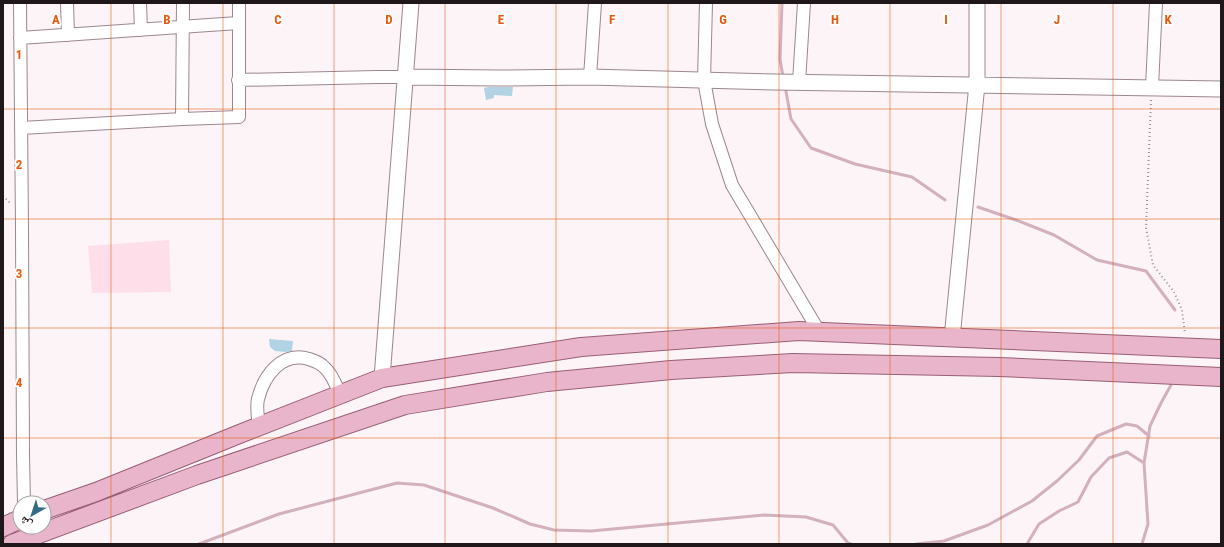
<svg xmlns="http://www.w3.org/2000/svg" width="1224" height="547" viewBox="0 0 1224 547" font-family="'Roboto Condensed','Noto Naskh Arabic',sans-serif">
  <style>
    .green { fill: #fddee9 }
    .lines { fill: none; stroke-linecap: round; stroke-linejoin: round }
    .stream { stroke: #d2b0bc; stroke-width: 3 }
    .building { fill: #b2d3e4 }
    .minor-casing { stroke: #9c878e; stroke-width: 14 }
    .tertiary-casing { stroke: #9c878e; stroke-width: 17 }
    .primary-casing { stroke: #995e76; stroke-width: 20 }
    .path { stroke: #988f92; stroke-width: 2; stroke-dasharray: 1 3; stroke-linecap: butt }
    .minor { stroke: #fff; stroke-width: 12 }
    .tertiary { stroke: #fff; stroke-width: 15 }
    .primary { stroke: #e9b5ca; stroke-width: 18 }
    .grid { fill: none; stroke: #e8590c; stroke-width: 1; stroke-opacity: 0.55 }
    .grid-label { font-size: 13px; text-anchor: middle; font-weight: bold; fill: #e8590c; stroke: #fff; stroke-width: 4; stroke-linejoin: round; paint-order: stroke }
  </style>
  <rect width="100%" height="100%" fill="#fdf4f7"/>
  <path class="green" d="M169,240l2,52 -79,1 -4,-47z"/>
  <g class="lines">
    <path class="stream" d="M782,3l-2,56 3,18
      M785,86l6,33 20,29 44,16 57,13 33,23
      M978,207l38,13 38,15 43,25 49,11 29,39
      M1144,463l6,-37 11,-23 10,-18v-3
      M199,544l80,-30 118,-31 27,2 69,23 37,16 24,6 37,1 173,-16 42,2 27,8 15,18 3,1
      M916,544l28,-3 44,-16 44,-24 25,-20 22,-21 18,-24 29,-12 11,2 12,10
      M1027,544l12,-20 20,-13 19,-9 13,-25 18,-19 18,-6 17,11 4,61 -6,20"/>
  </g>
  <path class="building" d="M488,87h25l-1,9 -18,-1v3l-8,2 -2,-12z
    M269,339l24,2 -1,10 -6,1 -11,-1 -5,-4z"/>
  <g class="lines">
    <g class="minor-casing">
      <path id="minor" d="M20,3l2,225 1,227 1,48
        M67,3l1,32
        M140,3l1,27
        M706,3l-2,77 8,44 20,61 88,148
        M20,38l218,-15
        M590,77l5,-74
        M238,80l139,-3h29
        M799,82l5,-79
        M1152,87l4,-84
        M182,119l1,-116
        M21,128l161,-9 57,-2v-114
        M259,427c-1,-9 -3,-20 -1,-28 6,-24 24,-48 51,-40 6,2 12,4 16,9 7,6 11,17 15,26"/>
    </g>
    <g class="tertiary-casing">
      <path id="tertiary" d="M406,77l93,1 91,-1 184,5 447,7
        M952,338l25,-254v-81
        M382,378l29,-375"/>
    </g>
    <g class="primary-casing">
      <path id="primary" d="M44,510l52,-18 146,-59 140,-55 199,-31 218,-16 422,18
        M3,527l17,-8
        M12,544l185,-69 208,-70 142,-23 124,-12 122,-7 206,4 222,10"/>
    </g>
    <path class="path" d="M1151,100l-5,128 7,37 21,27 8,18 3,24
      M3,196l8,8"/>
    <use href="#minor" class="minor"/>
    <use href="#tertiary" class="tertiary"/>
    <use href="#primary" class="primary"/>
  </g>
  <path class="grid" d="M111,3v541M223,3v541M334,3v541M445,3v541M556,3v541M668,3v541M779,3v541M890,3v541M1001,3v541M1113,3v541M3,109h1218M3,219h1218M3,328h1218M3,438h1218"/>
  <g class="grid-label">
    <text x="56" y="24">A</text>
    <text x="167" y="24">B</text>
    <text x="278" y="24">C</text>
    <text x="389" y="24">D</text>
    <text x="501" y="24">E</text>
    <text x="612" y="24">F</text>
    <text x="723" y="24">G</text>
    <text x="835" y="24">H</text>
    <text x="946" y="24">I</text>
    <text x="1057" y="24">J</text>
    <text x="1168" y="24">K</text>
    <text x="19" y="59">1</text>
    <text x="19" y="169">2</text>
    <text x="19" y="278">3</text>
    <text x="19" y="387">4</text>
  </g>
  <rect width="1224" height="547" fill="none" stroke="#1f171a" stroke-width="8"/>
  <g transform="translate(32 515) rotate(219)"><circle r="19" fill="#ffffff" stroke="#a5a2a3"/>
  <path d="M0-3L7 15L0 10L-7 15Z" fill="#336b85"/>
  <text y="-6" font-size="11" font-weight="bold" text-anchor="middle" fill="#1f171a">ش</text>
  </g>
</svg>
